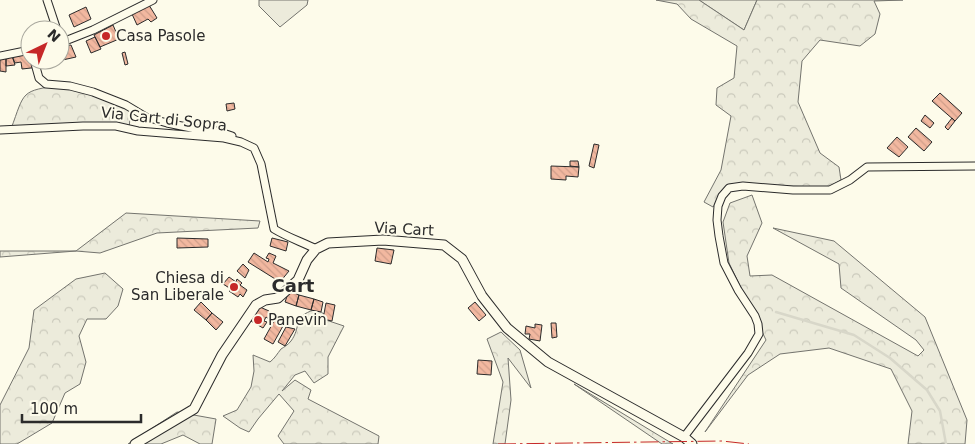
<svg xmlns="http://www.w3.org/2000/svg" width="975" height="444" viewBox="0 0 975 444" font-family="'DejaVu Sans',sans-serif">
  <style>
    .grass { fill: #ecebdb; stroke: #74746e }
    .forest { fill: url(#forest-crowns); stroke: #74746e }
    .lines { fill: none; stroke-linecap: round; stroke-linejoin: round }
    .stream { stroke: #d8d7c9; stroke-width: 2.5 }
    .building { fill: url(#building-back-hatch); stroke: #2b2b2b }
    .minor-casing { stroke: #2b2b2b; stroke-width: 9 }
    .tertiary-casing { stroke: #2b2b2b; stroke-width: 11 }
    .minor { stroke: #fdfbea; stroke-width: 7 }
    .tertiary { stroke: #fdfbea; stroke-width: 9 }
    .power { stroke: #c62828; stroke-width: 1; stroke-dasharray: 18 4 2.5 4; stroke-linecap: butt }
    .poi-dot { fill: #c62828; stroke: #fdfbea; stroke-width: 2 }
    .labels { text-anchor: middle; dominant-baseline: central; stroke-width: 4; stroke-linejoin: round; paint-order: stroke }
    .poi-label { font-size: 15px; fill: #2b2b2b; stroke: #fdfbea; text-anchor: start }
    .street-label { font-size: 15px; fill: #2b2b2b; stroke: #fdfbea }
    .quarter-label { font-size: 18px; font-weight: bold; fill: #2b2b2b; stroke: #fdfbea }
  </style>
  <defs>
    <pattern id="forest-crowns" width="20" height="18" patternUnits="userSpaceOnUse" patternTransform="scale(1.25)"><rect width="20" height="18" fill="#ecebdb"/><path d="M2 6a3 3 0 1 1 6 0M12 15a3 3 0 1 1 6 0" fill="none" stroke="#cbcabc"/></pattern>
    <pattern id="building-back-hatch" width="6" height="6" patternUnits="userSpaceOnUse" patternTransform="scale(1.25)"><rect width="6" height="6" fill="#f2b8a0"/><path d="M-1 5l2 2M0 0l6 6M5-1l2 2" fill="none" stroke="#d09e8a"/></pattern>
  </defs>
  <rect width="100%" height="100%" fill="#fdfbea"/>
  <path class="grass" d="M259,0h49l-1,5 -27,22 -21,-21z
    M699,0h58l-13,30z"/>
  <path class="forest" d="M656,0h43l45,30 13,-30h146l-29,1 6,13 -5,20 -15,12 -40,-6 -18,21 -4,41 22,51 19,14 2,13 -12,7 -101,-2 -15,22 -9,-5 17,-32 10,-54 -15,-11 1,-17 17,-10 3,-32 -46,-27 -14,-15z
    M62,85l69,22 -2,22h-118c14,-38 9,-38 51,-44z
    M752,195l10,28 -15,33 3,20 22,-1 146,81 6,-6 -8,-10 -75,-52 -2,-24 -66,-36 61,13 91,76 42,103 -2,24h-57l4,-33 -21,-42 -62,-21 -49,6 -32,21 -43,57 61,-92 -37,-77 -6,-41 7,-19z
    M126,213l134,8 -2,7 -101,5 -57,20 -24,-2 -76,6v-6h76z
    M105,273l18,16 -5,17 -12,13h-19l-8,17 7,26 -6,22 -15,9 -13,30 -35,21h-17v-39l29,-57 5,-38 42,-31z
    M314,310l7,2 3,2 -1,5 21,7 -16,31v17l-14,9 -9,-12 -10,4 -13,16 13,-11 16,10 -3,9 71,37 -1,8h-94l-6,-8 16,-25 -15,-17 -21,25 -9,13 -9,-4 -17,-12 14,-6 14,-23 3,-16 -1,-16 17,7c5,-4 7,-8 11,-13 3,-2 7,-4 10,-8 10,-13 2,-25 23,-31z
    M501,332l19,18 11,38 -23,-30 3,42 -6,44h-12l10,-62 -16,-43z
    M574,384l99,60h-11z
    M177,412l39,7 -4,25h-12l-17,-9 -22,9h-33z"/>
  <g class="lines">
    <path class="stream" d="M776,312l78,23 36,23 37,32 13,21 6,33"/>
  </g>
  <path class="building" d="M149,5l8,13 -6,4 -3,-3 -11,6 -5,-11z
    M86,7l5,12 -17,8 -5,-12z
    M113,25l6,14 -19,8 -6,-12z
    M95,37l6,12 -10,4 -5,-12z
    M71,45l5,12 -36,8 -1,-5h21v-13z
    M125,52l3,12 -3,1 -3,-12z
    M29,53l1,7h9l1,7 -18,2 -1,-7 -6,1 -3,-7z
    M12,56l3,9 -9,1v-9z
    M6,57v15l-6,-1v-12z
    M940,93l22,20 -7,8 -23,-20z
    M234,103l1,6 -8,2 -1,-7z
    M925,115l9,8 -4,5 -9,-7z
    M952,118l3,3 -7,9 -3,-3z
    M916,128l16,14 -8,9 -16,-14z
    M897,137l11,10 -9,10 -12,-9z
    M594,144l5,1 -5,23 -5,-2z
    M570,161h8l1,6 -9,-1z
    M551,166l28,1 -1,10 -12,-1v4l-15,-1z
    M177,238l31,1v8l-31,1z
    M272,238l16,4 -2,9 -16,-5z
    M377,248l17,2 -3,14 -16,-3z
    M254,253l14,9 1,-3 -3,-1 3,-5 7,3 -3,7 16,8 -9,11 -32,-20z
    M243,264l6,6 -4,8 -8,-7z
    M229,277l7,5 1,-3 5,4 -2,2 7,5 -4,7 -3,-3 -2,3 -9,-6 2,-2 -8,-5z
    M289,291l10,4 -3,11 -11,-4z
    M299,295l15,4 -3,11 -15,-4z
    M314,299l9,3 -2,10 -10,-2z
    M201,302l11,11 -6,7 -12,-10z
    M475,302l11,13 -7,6 -11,-13z
    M326,303l9,2 -3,16 -9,-2z
    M260,307l9,4 3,4 -3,4 -3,-2 -2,4 3,1 -4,6 -12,-7z
    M212,313l11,9 -7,8 -10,-10z
    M274,321l9,5 -10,18 -9,-5z
    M551,323h5l1,14 -5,1z
    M535,324l7,1 -2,16 -11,-2 1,-5h-5l1,-8 9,2z
    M286,327l9,2 -10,17 -7,-4z
    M478,360l14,1 -1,14 -14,-1z"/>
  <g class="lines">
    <g class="minor-casing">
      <path id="minor" d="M47,0l10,30
        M60,43l33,-13 60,-30
        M0,56l30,-6
        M34,60l5,18 7,6 24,2 23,6 33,13 20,12 21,6 34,7 16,1 15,5
        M0,130l83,-4h33l22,5 86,7 17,4 13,6 7,16 13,65c13,8 28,13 42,20
        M684,437l64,-84 11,-19 -1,-10 -3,-8 -17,-26 -14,-27 -5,-27 -2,-16 1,-14 4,-10 7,-8 14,-2 50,4h37l20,-10 17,-13 108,-1"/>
    </g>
    <g class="tertiary-casing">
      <path id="tertiary" d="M135,444l59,-35 28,-54 34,-50 9,-5 13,-2 20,-18 9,-20 9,-11 12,-6 55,-3 61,5 18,14 20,37 25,32 41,34 136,75 8,7"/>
    </g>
    <use href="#minor" class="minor"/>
    <use href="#tertiary" class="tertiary"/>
    <path class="power" d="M498,444l224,-3 27,3"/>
  </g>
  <g class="poi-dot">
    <circle cx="106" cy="36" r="5"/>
    <circle cx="234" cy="287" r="5"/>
    <circle cx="258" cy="320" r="5"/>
  </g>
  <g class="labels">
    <g class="poi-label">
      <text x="116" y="36">Casa Pasole</text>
      <text x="224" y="278" text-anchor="end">Chiesa di<tspan x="224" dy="17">San Liberale</tspan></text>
      <text x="268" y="320">Panevin</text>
    </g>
    <g class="street-label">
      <text transform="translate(164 119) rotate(6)">Via Cart di Sopra</text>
      <text transform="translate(404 229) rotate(3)">Via Cart</text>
    </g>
    <g class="quarter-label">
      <text x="293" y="285">Cart</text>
    </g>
  </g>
  <g transform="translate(45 45) rotate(43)"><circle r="24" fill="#fdfbea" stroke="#a9a89e"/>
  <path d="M0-4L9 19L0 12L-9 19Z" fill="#c62828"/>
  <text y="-8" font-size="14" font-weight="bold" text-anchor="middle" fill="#2b2b2b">N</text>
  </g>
  <path d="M22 414v8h119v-8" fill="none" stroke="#2b2b2b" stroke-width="2.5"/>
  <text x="30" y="414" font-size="15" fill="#2b2b2b" stroke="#fdfbea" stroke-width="4" paint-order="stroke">100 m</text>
</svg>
